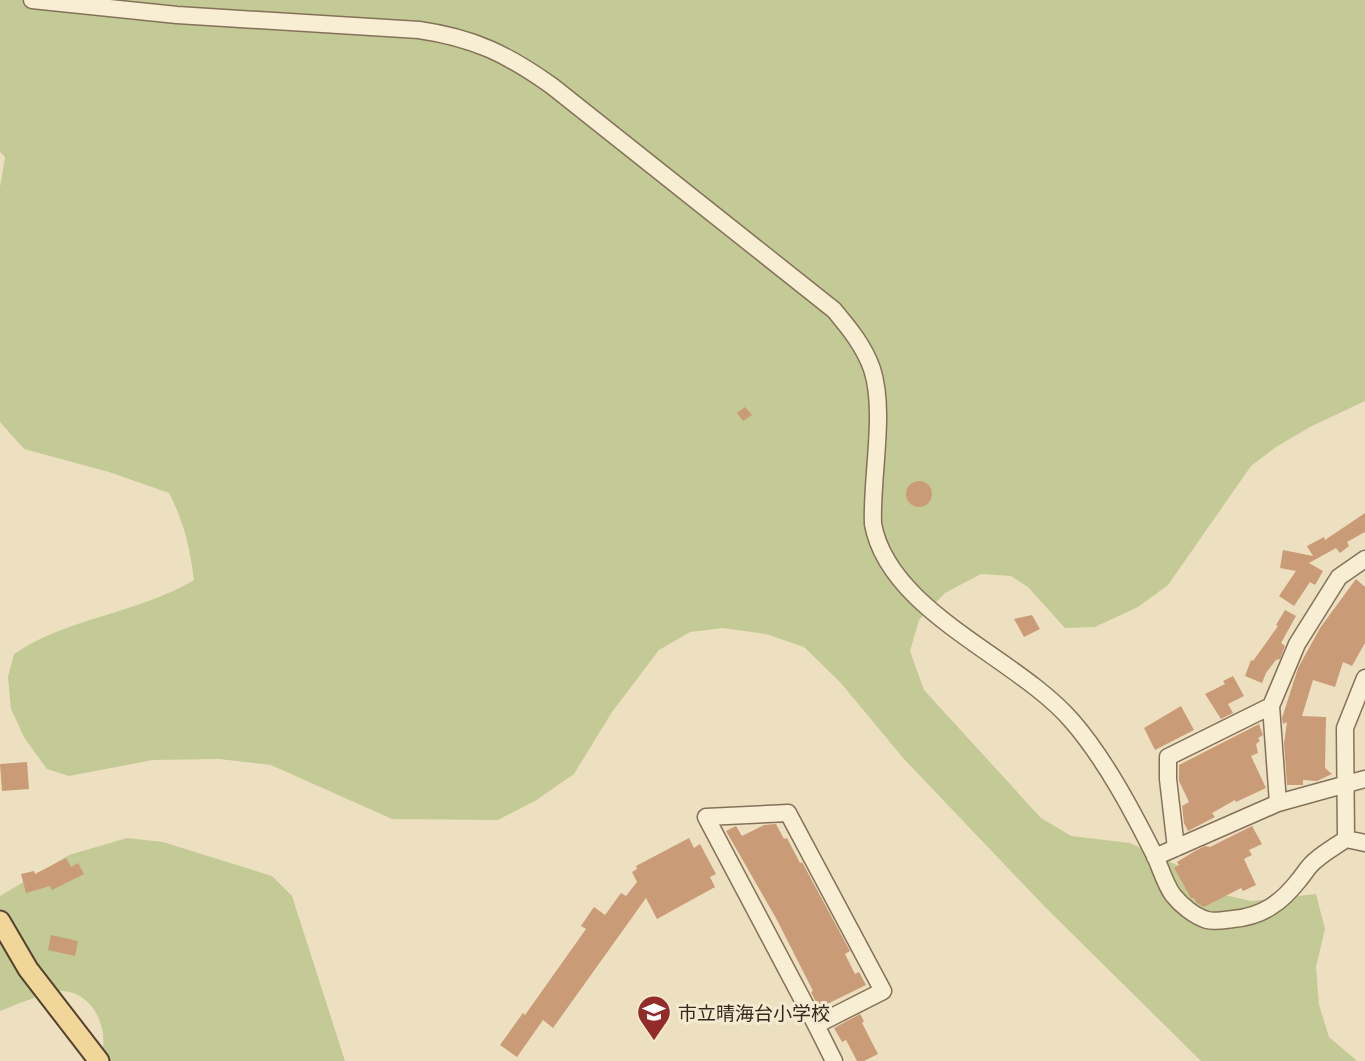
<svg xmlns="http://www.w3.org/2000/svg" width="1365" height="1061" viewBox="0 0 1365 1061" font-family="'Playfair Display','Noto Sans JP',serif">
  <style>
    .green { fill: #c3ca95 }
    .building { fill: #ca9b77 }
    .lines { fill: none; stroke-linecap: round; stroke-linejoin: round }
    .minor-casing { stroke: #857159; stroke-width: 19 }
    .major-casing { stroke: #53402d; stroke-width: 23 }
    .minor { stroke: #f8eed3; stroke-width: 16 }
    .major { stroke: #f0d698; stroke-width: 19 }
    .labels { text-anchor: middle; dominant-baseline: central; stroke-width: 6; stroke-linejoin: round; paint-order: stroke }
    .poi-label { font-size: 19px; fill: #35291d; stroke: #f4ead0; text-anchor: start }
  </style>
  <rect width="100%" height="100%" fill="#ede0c0"/>
  <path class="green" d="M0,0h1365v401l-55,26 -34,20 -25,19 -83,119 -30,22 -43,20 -30,1 -37,-41 -17,-11 -30,-2 -36,19 -26,27 -9,31 14,39 117,128 30,18 59,7 53,25 33,25 35,8 65,-7 9,35 -9,38 3,38 10,32 28,24h-156l-156,-154 -141,-148 -64,-77 -36,-35 -38,-13 -43,-6 -33,4 -31,18 -47,62 -38,62 -39,27 -37,19 -106,-1 -121,-54 -52,-6 -66,1 -84,16 -22,-7 -22,-30 -14,-30 -3,-32 6,-23c55,-37 123,-40 180,-74 -4,-32 -10,-58 -25,-87l-60,-21 -85,-23 -24,-27v-235l5,-30 -5,-5z
    M127,838l36,4 109,34 20,20 53,165h-246c13,-27 -4,-69 -37,-70 -12,-1 -49,15 -62,20v-115l69,-41z"/>
  <path class="building" d="M745,407l7,8 -9,6 -6,-8z
    M906 494a13 13 0 1 1 26 0a13 13 0 1 1-26 0Z
    M1365,513v19l-18,10 2,4 -9,7 -4,-5 -27,15 14,8 -8,14 -5,-3 -16,24 -15,-10 17,-25 -16,-3 3,-18 30,6 -6,-10 17,-9 1,3z
    M1356,579l9,8v56l-13,23 -9,-4 -8,25 -22,-7 -11,36 24,1 -1,51 7,6 -15,7 -14,-1v5h-16l-3,-42 3,-21 -4,2 -1,-6 16,-50 22,-40z
    M1285,610l11,6 -15,27 4,3 -5,13 -4,1 -10,13 -4,10 -17,-7 6,-16 2,1 25,-35 -2,-1z
    M1032,615l8,14 -16,8 -10,-18z
    M1233,676l11,20 -16,8 5,9 -12,6 -16,-25 20,-10 -2,-3z
    M1181,706l13,24 -39,20 -11,-22z
    M1259,724l4,11 -5,3 2,3 -4,3 2,9 -7,3 15,32 -30,14 -1,-2 -23,13 3,4 -27,14 -4,-8 -2,-17 7,-4 -10,-21v-16z
    M27,762l2,27 -27,2 -2,-27z
    M776,824l8,15 3,-1 13,25 2,-1 48,89 -5,3 10,20 4,-2 7,13 -47,23 -8,-16 2,-1 -36,-71 -51,-89 10,-5 6,10 22,-11z
    M1252,826l10,18 -13,6 3,5 -8,4 12,26 -13,6 -2,-3 -37,19 -7,-4 -3,-5h-3l-17,-30 5,-3 -2,-3 18,-11 10,-5 5,1z
    M689,838l5,10 6,-4 16,30 -6,3 5,10 -58,32 -11,-21 -93,130 -10,-8 -26,37 -17,-12 23,-32 2,2 61,-86 -5,-3 13,-19 11,8 16,-22 5,3 11,-14 -5,-10 5,-3 -1,-3z
    M66,858l5,9 7,-4 6,11 -32,16 -2,-4 -24,7 -5,-19 13,-3 1,3z
    M51,935l27,6 -3,15 -27,-6z
    M860,1014l4,7 -2,2 16,31 -14,7h-7l-11,-21 -4,2 -8,-14z"/>
  <g class="lines">
    <g class="minor-casing">
      <path id="minor" d="M32,0l145,15 242,15c55,8 88,24 133,56l282,224c15,18 30,36 38,59 14,42 -1,109 1,155 16,88 144,133 199,197 33,38 61,91 83,135 6,13 10,28 18,39 8,10 21,21 34,25 7,2 18,0 26,-1 30,-3 48,-16 66,-39 5,-6 10,-15 17,-20 9,-8 20,-14 30,-21l19,4
        M1278,803l-7,-97 26,-62 42,-67 26,-18
        M788,813l95,178 -67,34 -110,-208z
        M1346,839l-1,-111 20,-50
        M1176,848l-8,-69v-22l103,-51
        M1155,857l123,-54 87,-24
        M816,1025l18,36"/>
    </g>
    <g class="major-casing">
      <path id="major" d="M0,921l28,48 71,92"/>
    </g>
    <use href="#minor" class="minor"/>
    <use href="#major" class="major"/>
  </g>
  <defs>
    <g id="school-pin" transform="scale(1.75)"><path d="M0 17L-7.5 6A9.5 9.5 0 1 1 7.5 6Z" fill="#932b2a" stroke="#f4ead0"/><path d="M0-5L7-2L0 1L-7-2ZM-4 1L0 2.5L4 1V4Q0 6-4 4Z" fill="#fff"/></g>
  </defs>
  <g fill-rule="evenodd">
    <use href="#school-pin" x="654" y="1012"/>
  </g>
  <g class="labels">
    <g class="poi-label">
      <text x="678" y="1012">市立晴海台小学校</text>
    </g>
  </g>
</svg>
